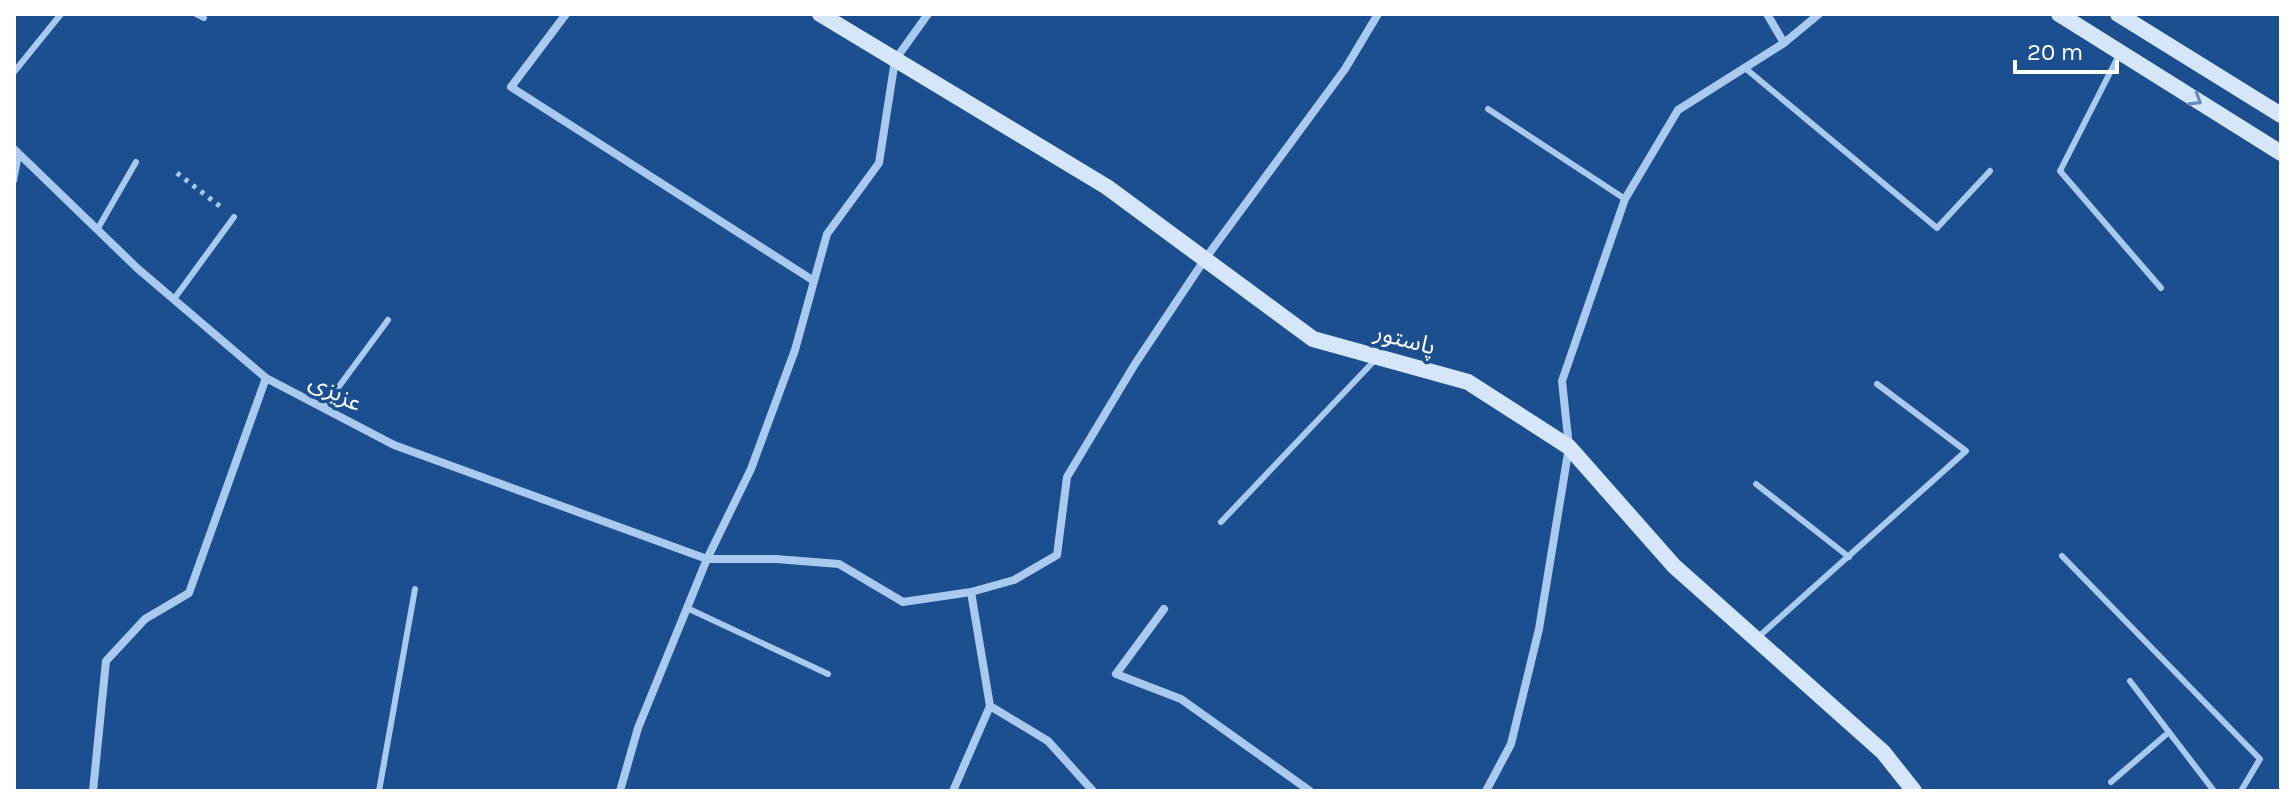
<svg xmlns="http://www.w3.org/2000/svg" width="2295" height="805" viewBox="0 0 2295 805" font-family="Karla,'Noto Sans Arabic',sans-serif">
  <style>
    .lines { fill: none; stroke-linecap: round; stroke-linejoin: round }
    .path { stroke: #a9c9ee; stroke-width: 5; stroke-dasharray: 4 6; stroke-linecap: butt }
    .lane { stroke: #a9c9ee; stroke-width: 6 }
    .street { stroke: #a9c9ee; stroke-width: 8 }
    .secondary { stroke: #d6e6fa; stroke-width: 16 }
    .oneway { stroke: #668bba }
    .labels { text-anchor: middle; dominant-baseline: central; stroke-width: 7; stroke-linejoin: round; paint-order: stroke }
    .street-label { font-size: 24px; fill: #fff; stroke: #1b4f8f }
  </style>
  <rect width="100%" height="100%" fill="#1b4f8f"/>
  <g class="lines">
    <path class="path" d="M177,173l44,34"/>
    <path class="lane" d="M196,14l8,4
      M2120,53l-60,118 101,117
      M1745,68l192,160 53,-57
      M14,72l47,-58
      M1488,109l137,90
      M14,181l5,-26
      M97,230l39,-68
      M174,299l60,-82
      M323,408l65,-88
      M1756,484l93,73
      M1221,522l154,-162
      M2062,556l198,203 -19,32
      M687,608l141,66
      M1756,639l210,-188 -89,-67
      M2130,681l84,110
      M2111,782l58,-50
      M379,791l36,-202"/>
    <path class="street" d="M566,14l-55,73 303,194
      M1767,14l17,29
      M14,149l123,119 129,110 128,67 313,114h69l63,5 64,38 68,-10 43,-12 43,-25 10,-78 68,-113 70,-105 140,-190 33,-55
      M1164,609l-48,65 65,25 129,92
      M990,706l58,35 45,50
      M93,791l13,-130 39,-42 44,-26 77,-215
      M620,791l18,-63 69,-169 44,-90 44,-119 32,-116 52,-71 16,-103 33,-46
      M953,791l37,-85 -19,-114
      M1486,791l25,-47 28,-115 30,-182 -7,-66 63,-182 53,-89 106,-67 35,-29"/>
    <path class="secondary" d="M820,14l287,173 206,152 155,43 101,65 105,119 209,186 31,39
      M2059,14l222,139
      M2118,14l163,101"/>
  </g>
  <defs><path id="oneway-chevron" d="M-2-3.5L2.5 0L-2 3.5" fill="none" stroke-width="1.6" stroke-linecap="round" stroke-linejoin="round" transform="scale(2)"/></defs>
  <use class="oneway" href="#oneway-chevron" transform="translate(2196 100) rotate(32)"/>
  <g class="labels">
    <g class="street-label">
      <text transform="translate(1405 339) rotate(15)">پاستور</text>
      <text transform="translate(336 392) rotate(28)">عزیزی</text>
    </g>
  </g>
  <rect width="2295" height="805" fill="none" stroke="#ffffff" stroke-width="32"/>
  <path d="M2015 60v12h102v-12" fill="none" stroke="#ffffff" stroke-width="4"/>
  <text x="2027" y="60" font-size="24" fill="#ffffff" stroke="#1b4f8f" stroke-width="6" paint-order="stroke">20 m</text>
</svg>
